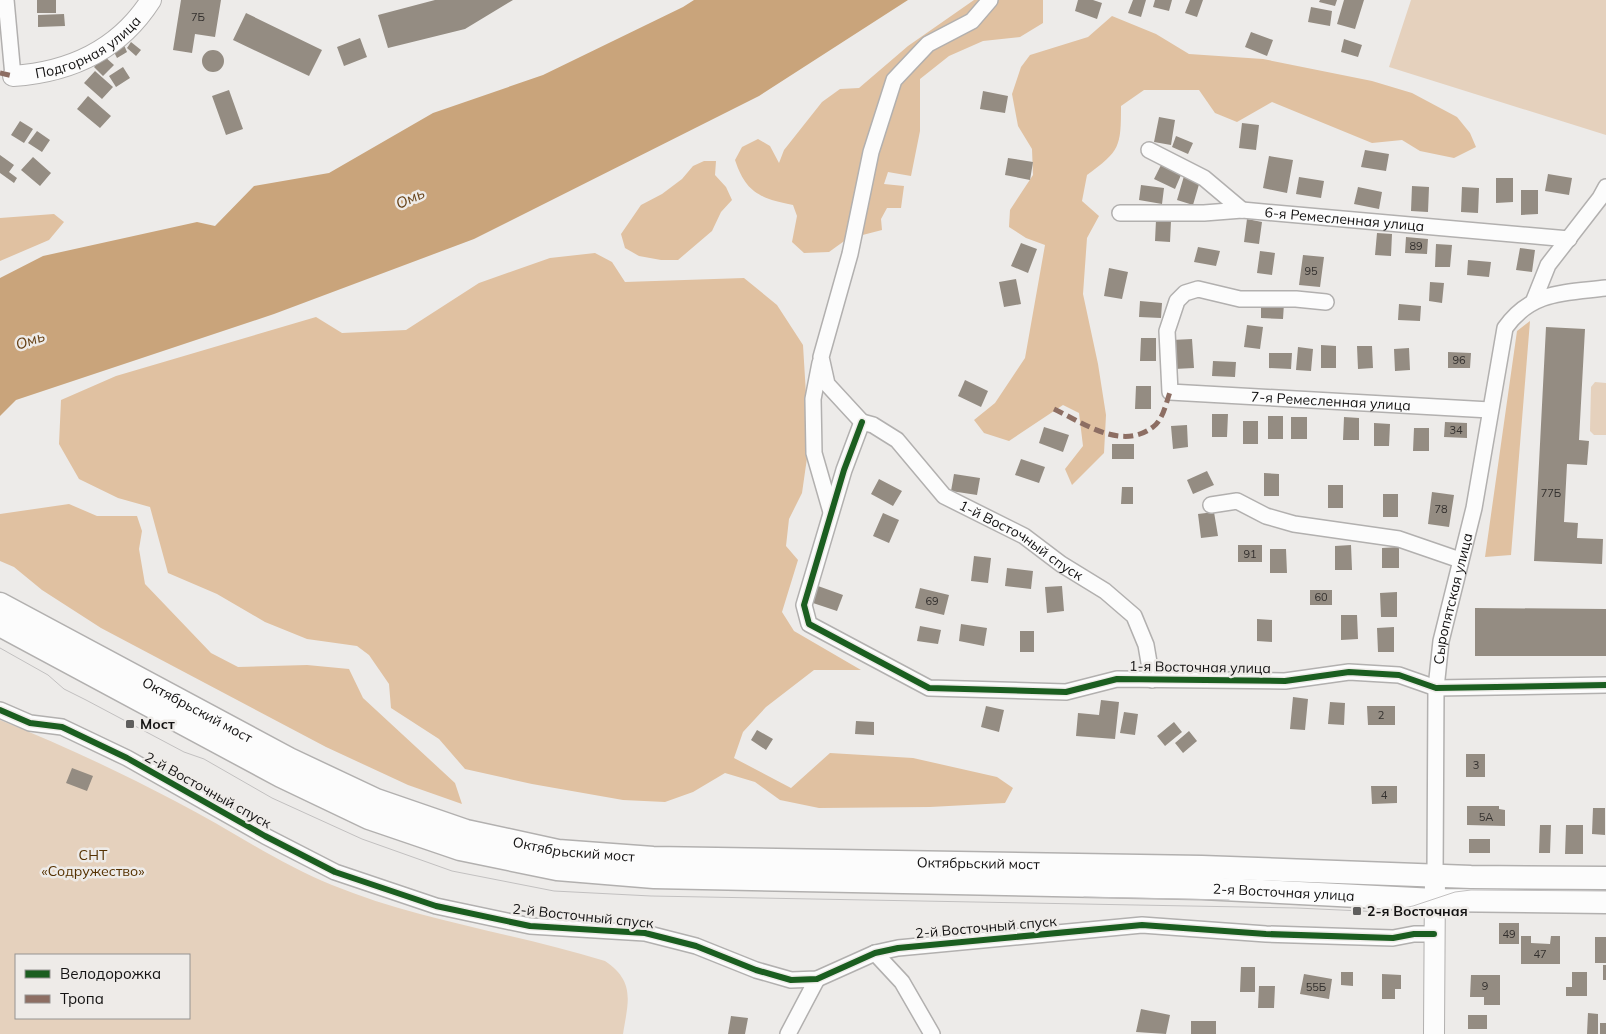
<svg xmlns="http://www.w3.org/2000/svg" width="1606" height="1034" viewBox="0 0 1606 1034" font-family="Mulish,sans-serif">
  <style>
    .green { fill: #e5d1bd; fill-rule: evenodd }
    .forest { fill: #e0c1a1 }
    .water { fill: #c9a47b }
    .building { fill: #948c82 }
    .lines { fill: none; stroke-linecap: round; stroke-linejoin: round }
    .minor-casing { stroke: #b2b0af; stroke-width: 18 }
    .tertiary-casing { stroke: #b2b0af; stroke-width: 22 }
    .secondary-casing { stroke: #b2b0af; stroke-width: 25 }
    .minor { stroke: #fcfcfc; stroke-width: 15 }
    .tertiary { stroke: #fcfcfc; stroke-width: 20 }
    .secondary { stroke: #fcfcfc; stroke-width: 22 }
    .tram { stroke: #c2c0c0; stroke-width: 1 }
    .quiet { stroke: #8d6e63; stroke-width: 5; stroke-dasharray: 10 5; stroke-linecap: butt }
    .cycleway-casing { stroke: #eeebe8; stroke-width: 9 }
    .cycleway { stroke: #1b5e20; stroke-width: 6 }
    .poi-dot { fill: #5f5e5d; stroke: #eeebe8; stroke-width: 2 }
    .labels { text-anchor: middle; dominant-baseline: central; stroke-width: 5; stroke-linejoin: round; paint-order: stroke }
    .number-label { font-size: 11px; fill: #33302e }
    .street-label { font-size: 14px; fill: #131212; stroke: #eeebe8 }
    .poi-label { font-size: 14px; font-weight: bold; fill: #131212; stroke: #eeebe8; text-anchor: start }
    .park-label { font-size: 14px; fill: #553101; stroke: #eeebe8 }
    .water-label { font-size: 15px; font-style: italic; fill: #664116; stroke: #eeebe8 }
  </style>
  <rect width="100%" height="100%" fill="#edebe9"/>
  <path class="green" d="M1411,0h195v135l-217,-68z
    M1595,382l11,1v52h-12l-4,-4 1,-44z
    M0,720c60,24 118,51 175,81 53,27 102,62 157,84 88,36 183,48 273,76 31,21 23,41 18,73h-623zM16,955h173v63h-173z"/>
  <path class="forest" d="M974,0h69v23l-23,14 -37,4 -34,15 -29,23v52l-9,45 -23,-4 -4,12 20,2 -3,22h-14l-6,11 1,11 -35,9 -18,13 -25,1 -12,-11 5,-26 -4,-11c-33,-7 -47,-12 -58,-45l7,-13 16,-8 12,7 9,17 5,-13 38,-48 18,-13 19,-1 49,-42z
    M1112,16l44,18 33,20 74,5 109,22 40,12 45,24 13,16 6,14 -22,11 -34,-7 -18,-11 -30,3 -100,-41 -35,20 -22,-9 -16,-23h-55l-23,16c0,41 -1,45 -34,69l-5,26 17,15 -12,22 -4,56 15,70 8,51 -2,38 -32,32 -7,-16 18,-23 -4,-33 -16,-8 -54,36 -25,-8 -10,-13 21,-17 30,-45 20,-113 -19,-7 -17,-11 1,-17 23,-35 -1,-26 -14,-23 -6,-32 9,-27 9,-12 58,-18z
    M704,161h12l-1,14 11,12 6,13 -11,12 -9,19 -34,29h-17l-22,-4 -14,-8 -4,-14 20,-29 21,-11 20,-15 11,-13z
    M54,214l10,8 -15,18 -49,21v-43z
    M595,253l17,9 13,20 119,-4 33,27 26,40 6,99 -7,49 -13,26 -3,27 12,14 -16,52 12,19 67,39h-47l-48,37 -23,25 -9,26 57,30 39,-35 83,5 84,19 16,11 -8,15 -75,4 -111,1 -39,-8 -25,-18 -30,-9 -32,19 -28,10 -42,-2 -91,-16 -67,-15 -26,-30 -48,-31 -2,-24 -20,-29 -12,-9 -50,-7 -42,-17 -48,-28 -49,-21 -18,-66 -32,-9 -39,-19 -20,-35 2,-44 55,-24 200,-59 26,16 64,-3 73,-47 71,-25z
    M1530,321l-19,234 -26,2 32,-226z
    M69,504l28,12h40l5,15 -3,18 6,35 66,69 27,14 69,-2 42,4 14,29 92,85 7,21 -54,-19 -82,-38 -225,-119 -59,-38 -28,-23 -14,-6v-47z"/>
  <path class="water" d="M694,0h214l-149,96 -285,143 -200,75 -258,86 -16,16v-138l43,-22 154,-34 18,4 39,-40 75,-13 104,-60 110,-38 140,-68z"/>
  <path class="building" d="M37,0h19v13h-19z
    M181,0h40l-6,37 -20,-3 -3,19 -19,-3z
    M435,0h78l-48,29 -77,19 -10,-33z
    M1078,0h15l9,3 -5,16 -22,-8z
    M1133,0h13l-5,17 -13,-4z
    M1155,0h17l-3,11 -16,-4z
    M1190,0h13l-6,17 -12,-4z
    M1320,0h17l-2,6 -16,-4z
    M1344,0h20l-9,29 -18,-5z
    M1311,7l21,4 -2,15 -22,-4z
    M246,13l76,37 -13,26 -76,-36z
    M64,14l1,12 -27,1v-12z
    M1251,32l22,8 -6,16 -22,-9z
    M360,38l7,19 -23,9 -7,-19z
    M1344,39l18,6 -4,12 -17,-5z
    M131,42l10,8 -5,6 -9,-8z
    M124,45l3,7 -10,6 -4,-8z
    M202 61a11 11 0 1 1 22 0a11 11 0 1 1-22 0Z
    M104,56l10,9 -11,11 -9,-9z
    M123,67l7,11 -14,9 -7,-11z
    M95,71l18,16 -11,12 -18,-16z
    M229,90l14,39 -17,6 -14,-39z
    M983,91l25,5 -3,17 -25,-4z
    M88,96l23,20 -11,12 -23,-19z
    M1159,117l16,3 -4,25 -17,-3z
    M20,121l13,8 -9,14 -13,-8z
    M1242,123l17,2 -3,25 -17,-2z
    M37,131l13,9 -8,12 -14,-9z
    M1176,136l17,7 -5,11 -16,-7z
    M1365,150l24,4 -3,17 -25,-4z
    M0,155l14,10 -5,7 8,6 -3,5 -14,-10z
    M1269,156l24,4 -6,33 -24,-5z
    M33,157l18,16 -11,13 -19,-16z
    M1008,158l25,4 -3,18 -25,-5z
    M1161,165l20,10 -6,14 -21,-10z
    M1548,174l24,4 -3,17 -24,-4z
    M1184,176l16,5 -7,24 -16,-5z
    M1299,177l25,4 -3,17 -25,-4z
    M1496,178h17v24l-17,1z
    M1141,185l23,3 -2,16 -23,-4z
    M1412,186l17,1 -1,25 -17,-1z
    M1358,187l24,5 -3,17 -25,-5z
    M1462,187l17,1 -1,25 -17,-1z
    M1521,190h17v24l-17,1z
    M1247,219l15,3 -3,22 -15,-2z
    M1156,220l15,1 -1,21 -15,-1z
    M1377,233l15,1 -1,22 -16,-1z
    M1406,237l22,2 -1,15 -22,-1z
    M1021,243l16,6 -9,24 -17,-7z
    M1436,244l16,1 -2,22h-15z
    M1198,247l22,4 -4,15 -22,-4z
    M1520,248l15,2 -3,22 -16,-2z
    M1260,251l15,2 -3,22 -15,-2z
    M1303,255l21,2 -4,30 -21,-2z
    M1468,260l23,2 -2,15 -22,-2z
    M1109,268l19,4 -6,27 -18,-3z
    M1016,279l5,25 -17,3 -5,-25z
    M1430,282l14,1 -2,20 -13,-2z
    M1140,301l22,2 -1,15 -22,-1z
    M1261,302l23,1 -1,16 -22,-1z
    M1399,304l22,2 -1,15 -22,-1z
    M1247,325l16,2 -3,22 -16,-2z
    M1546,327l39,2 -6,111 10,1 -2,24 -20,-1 -3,58 14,1 -1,15 26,1 -1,25 -68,-3z
    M1141,338h15v23h-16z
    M1192,339l2,29 -20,1 -2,-29z
    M1321,345l15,1v22h-15z
    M1357,346h15l1,22 -15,1z
    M1298,347l15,2 -2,22 -15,-1z
    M1409,348l1,22 -15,1 -1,-22z
    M1448,352l23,1 -1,15h-22z
    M1269,353h23l-1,16 -22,-1z
    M1213,361l23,1 -1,15 -23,-1z
    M965,380l23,11 -7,16 -23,-11z
    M1136,386h15v23h-16z
    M1212,414h16l-1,23h-15z
    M1268,416h15v23h-15z
    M1291,417h16v22h-16z
    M1344,417l15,1v22h-16z
    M1243,421h15v23h-15z
    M1445,422l22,1v15l-23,-1z
    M1374,423l16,1 -1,22h-15z
    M1187,425l1,22 -15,2 -2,-23z
    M1044,427l25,8 -6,17 -24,-9z
    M1414,428h15v23h-16z
    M1112,444h22v15h-22z
    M1021,459l24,8 -6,16 -24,-8z
    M1207,471l7,14 -21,9 -6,-14z
    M1264,473l15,1v22h-15z
    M954,474l26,4 -3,17 -26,-4z
    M879,479l23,12 -9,15 -22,-12z
    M1328,485h15v23h-15z
    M1122,487h11v17h-12z
    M1432,492l22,3 -5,32 -21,-3z
    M1383,494h15v23h-15z
    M1214,512l4,24 -17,2 -3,-24z
    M883,513l16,7 -10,23 -16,-7z
    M1238,545h24v17h-24z
    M1351,545l1,25h-17v-24z
    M1399,547v21h-17v-20z
    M1270,549h16l1,24h-17z
    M974,556l17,2 -3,25 -17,-2z
    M1007,568l26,3 -2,18 -26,-3z
    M818,586l25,9 -6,16 -24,-8z
    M1062,586l2,25 -17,2 -2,-26z
    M920,588l29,7 -5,20 -29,-7z
    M1310,590h22v15h-22z
    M1397,592v25h-16l-1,-24z
    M1475,608l131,1v47h-131z
    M1341,615h16l1,24 -17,1z
    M1257,619l15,1v22l-15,-1z
    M961,624l26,4 -3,18 -25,-5z
    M920,626l21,4 -3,14 -21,-3z
    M1394,627v25h-16l-1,-24z
    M1020,631h14v21h-14z
    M1293,697l15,2 -3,31 -15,-1z
    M1101,700l18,2 -4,37 -39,-3 2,-23 21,2z
    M1330,702l15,1 -1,22 -16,-1z
    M986,706l18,4 -5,22 -18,-5z
    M1367,706h28v19h-27z
    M1124,712l14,2 -3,21 -15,-2z
    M856,721l18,1v13l-19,-1z
    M1174,722l8,10 -17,14 -8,-10z
    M757,730l16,9 -7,11 -15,-10z
    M1189,731l8,10 -14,12 -8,-10z
    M1466,754h19v23h-19z
    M72,768l21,8 -6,15 -21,-8z
    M1371,786h26v17l-25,1z
    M1467,806h32v3l6,1v16l-38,-1z
    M1593,808h12v27l-13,-1z
    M1540,825h11l-1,28h-11z
    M1566,825h17v29h-18z
    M1469,839h21v14h-21z
    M1499,923h20v21h-20z
    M1521,936h10v7l19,1 1,-8h9v28h-39z
    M1595,937h11v26h-11z
    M1603,965h3v15h-3z
    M1241,967h14v25h-15z
    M1341,972h12v14l-12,-1z
    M1572,972h15v24h-21v-9h6z
    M1304,974l28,5 -3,20 -29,-5z
    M1382,974l19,1v14h-6v10h-13z
    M1471,975h29v30h-16v-8h-14z
    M1259,986h16l-1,22h-16z
    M1141,1009l29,6 -4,19 -30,-2z
    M1588,1013l10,1v20h-11z
    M1468,1015h19v14h-19z
    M731,1016l17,2 -3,16h-17z
    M1191,1021h25v13h-25z
    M1600,1023h6v11h-6z"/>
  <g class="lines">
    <g class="minor-casing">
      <g id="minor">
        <path d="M6,0l7,76"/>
        <path d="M1149,150l55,28 38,32"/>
        <path id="s1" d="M1120,213h84l38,-3 327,29"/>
        <path d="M1534,300l14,-35 52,-67 6,-11"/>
        <path id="s2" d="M1326,302l-30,-3h-56l-42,-10 -13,4 -8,8 -10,30 3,61 320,18"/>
        <path d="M820,363l-7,36 1,54 17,59"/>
        <path d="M862,422l-18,48 -40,135 5,19 120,64 137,4 51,-13 168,2 64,-9 50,3 37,13 170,-3"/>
        <path d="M862,422l-35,-38 -6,-27 29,-103 21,-102 23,-72 34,-36 44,-23 18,-21"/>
        <path id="s3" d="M862,422l11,3 24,15 47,56 80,40 37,28 44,27 29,25 12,29 6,35"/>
        <path d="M1211,505l26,-4 29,15 28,8 105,15 61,21"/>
        <path d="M0,710l30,13 32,4 65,31 138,78 70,36 101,34 94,20 115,7 51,13 60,24 35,10 26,-1 58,-26 23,-5 244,-23 124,9 127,4 21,-4h20"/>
        <path id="s4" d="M1435,876l1,-188 5,-47 33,-133 31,-180c26,-37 59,-35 101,-40"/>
        <path d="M875,953l27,29 30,52"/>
        <path d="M788,1034l29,-55"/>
      </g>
    </g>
    <g class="tertiary-casing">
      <g id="tertiary">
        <path id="s5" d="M13,76c58,-4 106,-26 138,-76"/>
        <path d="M1434,1034l1,-158"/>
      </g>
    </g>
    <g class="secondary-casing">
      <g id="secondary">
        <path id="s6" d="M0,604l289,155 87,41 90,31 92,20 95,7 549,9 269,10 135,1"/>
        <path id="s7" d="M0,625l281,151 88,42 91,31 97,20 97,8 548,11 233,12 171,2"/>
      </g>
    </g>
    <use href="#minor" class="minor"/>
    <use href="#tertiary" class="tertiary"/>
    <use href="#secondary" class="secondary"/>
    <path class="tram" d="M0,648l48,27 16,14 22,11 98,52 20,7 68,39 90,41 90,32 102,20 97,5 646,12 86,4 30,-6 42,-14 16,-2 135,1
      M1084,897l145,3"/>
    <path class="quiet" d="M0,73l13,3
      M1054,409c29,14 68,42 99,18 10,-7 13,-24 17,-35"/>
    <g class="cycleway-casing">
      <path id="cycleway" d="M862,422l-18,48 -40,135 5,19 120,64 137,4 51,-13 168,2 64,-9 50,3 37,13 170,-3
        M0,710l30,13 32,4 65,31 138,78 70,36 101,34 94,20 115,7 51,13 60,24 35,10 26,-1 58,-26 23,-5 244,-23 124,9 127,4 21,-4h20"/>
    </g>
    <use href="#cycleway" class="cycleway"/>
  </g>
  <g class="poi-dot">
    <rect x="125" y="719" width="10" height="10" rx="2.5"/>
    <rect x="1352" y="906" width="10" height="10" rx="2.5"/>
  </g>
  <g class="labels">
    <g class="number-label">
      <text x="198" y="17">7Б</text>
      <text x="1416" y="246">89</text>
      <text x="1311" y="271">95</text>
      <text x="1459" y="360">96</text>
      <text x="1456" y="430">34</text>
      <text x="1551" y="493">77Б</text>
      <text x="1441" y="509">78</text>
      <text x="1250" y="554">91</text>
      <text x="1321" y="597">60</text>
      <text x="932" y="601">69</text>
      <text x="1381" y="715">2</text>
      <text x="1476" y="765">3</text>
      <text x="1384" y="795">4</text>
      <text x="1486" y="817">5А</text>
      <text x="1509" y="934">49</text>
      <text x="1540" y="954">47</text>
      <text x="1485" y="986">9</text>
      <text x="1316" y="987">55Б</text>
    </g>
    <g class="street-label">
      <text stroke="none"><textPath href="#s5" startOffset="82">Подгорная улица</textPath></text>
      <text stroke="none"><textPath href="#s1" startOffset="225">6-я Ремесленная улица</textPath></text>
      <text stroke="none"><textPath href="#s2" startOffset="408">7-я Ремесленная улица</textPath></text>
      <text stroke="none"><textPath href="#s3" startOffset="202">1-й Восточный спуск</textPath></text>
      <text stroke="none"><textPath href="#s4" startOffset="279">Сыропятская улица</textPath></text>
      <text transform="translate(1200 667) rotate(1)">1-я Восточная улица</text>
      <text stroke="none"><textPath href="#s6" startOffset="224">Октябрьский мост</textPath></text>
      <text transform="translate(208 790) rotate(29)">2-й Восточный спуск</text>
      <text stroke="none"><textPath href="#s6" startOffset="629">Октябрьский мост</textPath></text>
      <text stroke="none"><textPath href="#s6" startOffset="1034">Октябрьский мост</textPath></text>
      <text stroke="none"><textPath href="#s7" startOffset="1339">2-я Восточная улица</textPath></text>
      <text transform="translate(583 916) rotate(6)">2-й Восточный спуск</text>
      <text transform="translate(986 927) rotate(-5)">2-й Восточный спуск</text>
    </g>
    <g class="poi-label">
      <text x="140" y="724">Мост</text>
      <text x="1367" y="911">2-я Восточная</text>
    </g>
    <g class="park-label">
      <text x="93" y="855">СНТ<tspan x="93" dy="16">«Содружество»</tspan></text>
    </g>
    <g class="water-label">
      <text transform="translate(410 198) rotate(-25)">Омь</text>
      <text transform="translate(30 340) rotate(-19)">Омь</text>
    </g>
  </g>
  <rect x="15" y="954" width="175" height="65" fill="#eeebe8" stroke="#969492"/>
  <rect x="25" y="970" width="25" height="8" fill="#1b5e20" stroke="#969492"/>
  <text x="60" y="979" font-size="15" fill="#131212">Велодорожка</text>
  <rect x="25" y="995" width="25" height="8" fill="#8d6e63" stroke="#969492"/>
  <text x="60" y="1004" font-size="15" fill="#131212">Тропа</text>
</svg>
